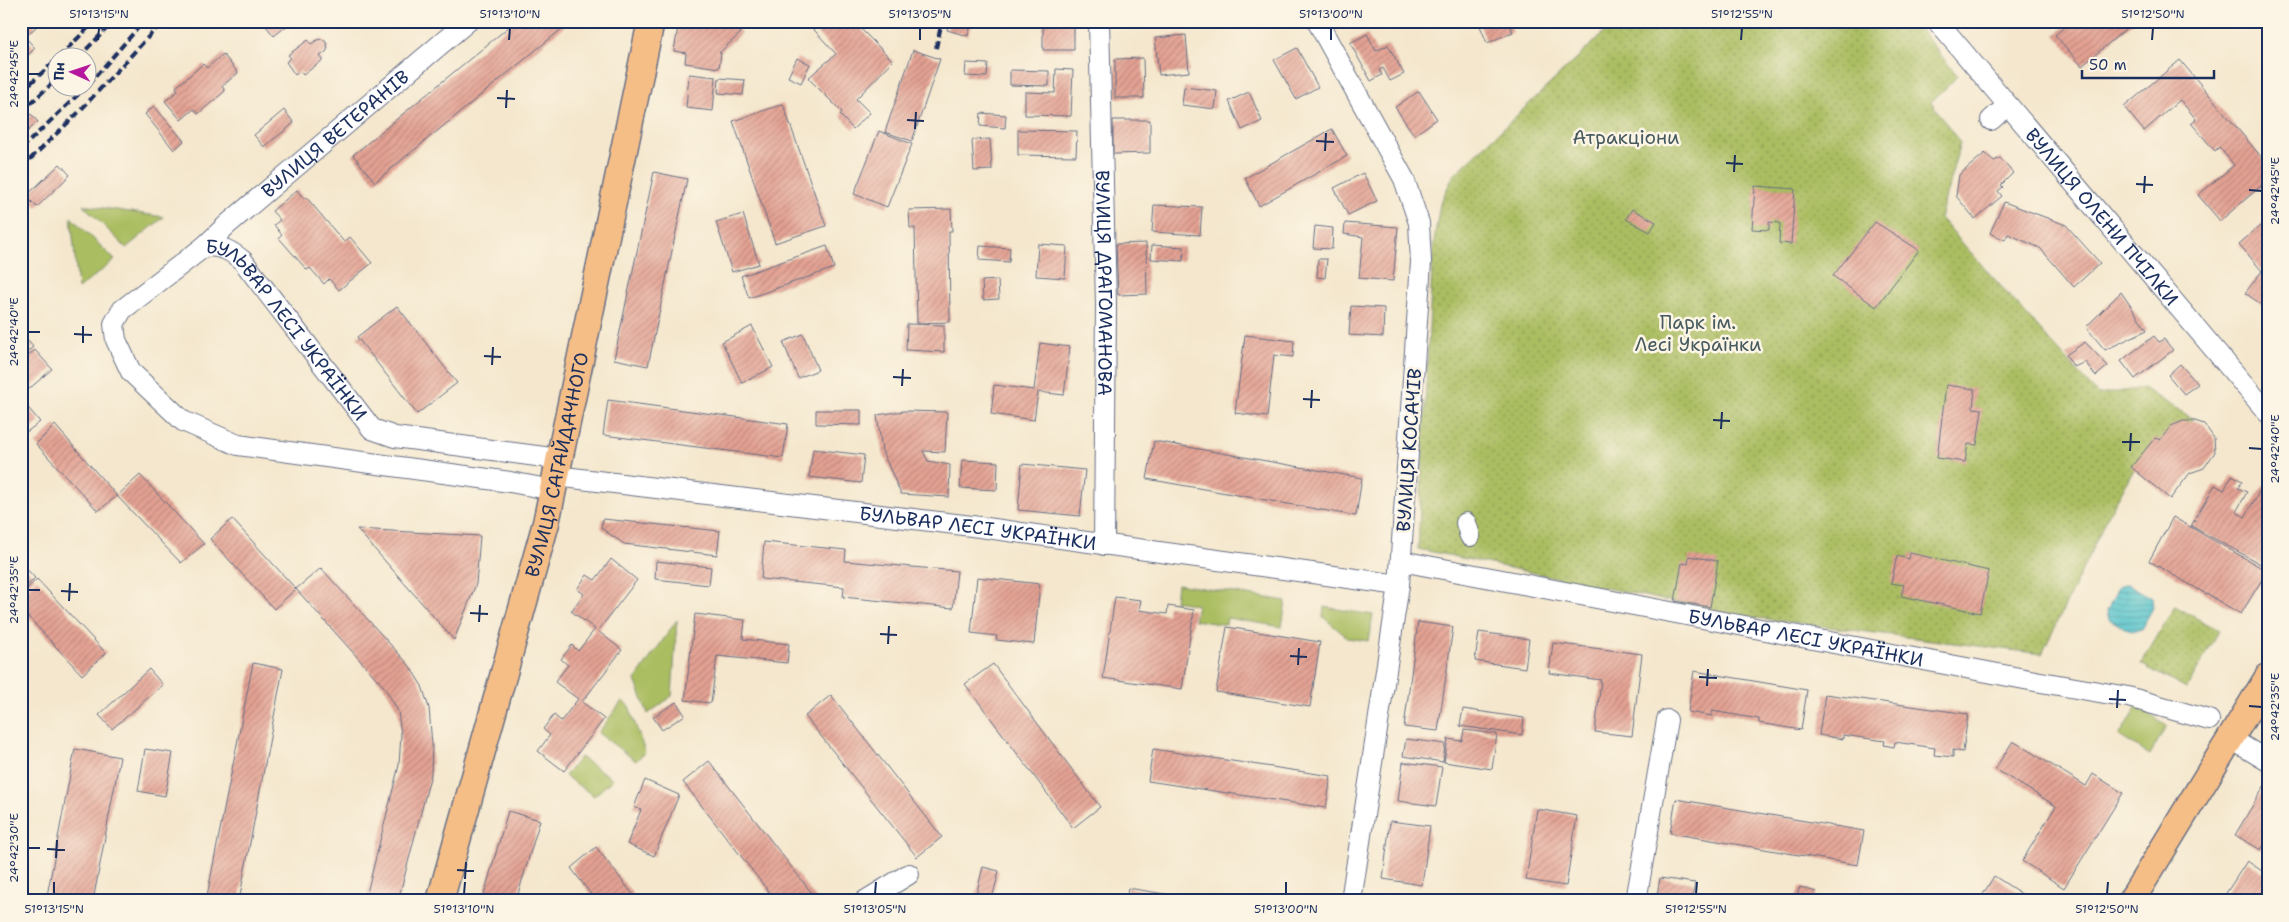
<svg xmlns="http://www.w3.org/2000/svg" width="2289" height="922" viewBox="0 0 2289 922" font-family="'Shantell Sans',sans-serif">
  <style>
    .green { fill: #aabd60; stroke: #62765f }
    .park { fill: url(#park-dots); stroke: #62765f }
    .water { fill: url(#water-rules); stroke: #3a7a95 }
    .building { fill: url(#building-hatch) }
    .lines { fill: none; stroke-linecap: round; stroke-linejoin: round }
    .minor-casing { stroke: #676f85; stroke-width: 22 }
    .major-casing { stroke: #676f85; stroke-width: 29 }
    .minor { stroke: #fff; stroke-width: 20 }
    .major { stroke: #f6be87; stroke-width: 26 }
    .rail { stroke: #1b2f5e; stroke-width: 4; stroke-dasharray: 8 4; stroke-linecap: butt }
    .ticks { fill: none; stroke: #1b2f5e; stroke-width: 2 }
    .labels { text-anchor: middle; dominant-baseline: central; stroke-width: 5; stroke-linejoin: round; paint-order: stroke }
    .street-label { font-size: 19px; fill: #1b2f5e; stroke: #fcf5e5 }
    .park-label { font-size: 19px; fill: #465a5f; stroke: #fcf5e5 }
    .neatline { fill: none; stroke: #1b2f5e; stroke-width: 2 }
    .ticks-label { font-size: 12px; text-anchor: middle; fill: #1b2f5e }
  </style>
  <defs>
    <pattern id="park-dots" width="8" height="8" patternUnits="userSpaceOnUse" patternTransform="scale(1.25)"><rect width="8" height="8" fill="#aabd60"/><path d="M2 2h.1M6 6h.1" fill="none" stroke="#8a9a52" stroke-width="1.8" stroke-linecap="round"/></pattern>
    <pattern id="water-rules" width="6" height="5" patternUnits="userSpaceOnUse" patternTransform="scale(1.25)"><rect width="6" height="5" fill="#58c5cc"/><path d="M0 2.5h6" fill="none" stroke="#48a0a9"/></pattern>
    <pattern id="building-hatch" width="6" height="6" patternUnits="userSpaceOnUse" patternTransform="scale(1.25)"><rect width="6" height="6" fill="#e4a293"/><path d="M-1 1l2-2M0 6l6-6M5 7l2-2" fill="none" stroke="#b8847b"/></pattern>
  </defs>
  <rect width="100%" height="100%" fill="#fcf5e5"/>
  <filter id="ink" filterUnits="userSpaceOnUse"><feTurbulence type="fractalNoise" baseFrequency=".02" numOctaves="2"/><feDisplacementMap in="SourceGraphic" scale="10" xChannelSelector="R" yChannelSelector="G"/><feConvolveMatrix kernelMatrix="1 2 1 2 8 2 1 2 1" color-interpolation-filters="sRGB"/></filter>
  <filter id="wash" filterUnits="userSpaceOnUse"><feTurbulence type="fractalNoise" baseFrequency=".0096" numOctaves="4" result="noise"/><feDisplacementMap in="SourceGraphic" scale="20" xChannelSelector="R" yChannelSelector="G"/><feGaussianBlur stdDeviation="1.12" result="paint"/><feColorMatrix in="noise" values="0 0 0 0 0 0 0 0 0 0 0 0 0 0 0 0 0 1.4 0 .05"/><feComposite in="paint" operator="in"/></filter>
  <g filter="url(#wash)">
    <rect width="100%" height="100%" fill="#f4e7cd"/>
    <path class="green" d="M83,205l81,12 -38,31z
      M71,217l44,43 -37,29z
      M1177,584l109,17 -4,26 -55,-9 -1,7 -32,-5 3,-15 -22,-4z
      M1324,607l49,8 -5,26 -20,-3 -25,-21z
      M677,620l-5,76 -24,18 -13,-34z
      M622,701l7,5 16,46 -9,9 -38,-28z
      M2137,706l30,19 -17,30 -31,-19z
      M580,757l33,22 -19,17 -29,-20z"/>
    <path class="park" d="M1616,21h297l45,55 -27,26 29,41 -20,75 158,177 45,-7 50,31 -53,40 -30,53 -68,142 -301,-38 -323,-67 15,-302 7,-43 13,-28z
      M2175,606l44,25 -33,58 -45,-25z"/>
    <path class="water" d="M2128,584l24,14 1,10 -12,21 -9,3 -23,-13 -2,-8 11,-24z"/>
    <g id="blocks">
      <path class="building" d="M21,21h10l5,6 -11,10 10,11 -14,14z
        M262,21h31l-19,15z
        M516,21h43l5,6 -189,155 -22,-27z
        M679,21h53l9,12 -22,20h2l-2,15 -34,-5 1,-10 -12,-2z
        M806,21h64l-9,8 32,32 -37,38 14,14 -17,16 -13,-14 2,-3 -34,-34 28,-24z
        M950,21h22l-4,15 -21,-6z
        M1043,21h31v29h-31z
        M1126,21h21v3l-21,-1z
        M1228,21h19l-15,8z
        M1478,21h30l5,11 -26,11z
        M1536,21h12l-10,4z
        M2072,21h63l-53,45 -27,-31z
        M1367,34l9,17 12,-6 16,29 -14,7 -7,-13 -4,2 3,5 -11,6 -21,-38z
        M1186,35l3,37 -30,3 -4,-37z
        M322,39l4,3 2,6 -2,4 -6,4 3,4 -20,15 -3,-4 -5,4 -9,-13 5,-4 -3,-3 20,-15 3,4 6,-4z
        M1297,48l21,39 -22,12 -22,-39z
        M913,50l27,9 -28,82 -27,-9z
        M223,54l15,19 -16,13 3,5 -27,23 -4,-5 -13,11 -16,-19 13,-10 -2,-4 27,-23 4,4z
        M797,58l13,6 -9,19 -13,-6z
        M1143,58l1,40h-29v-39z
        M2180,60l88,105v15l-48,41 -22,-26 36,-30 -15,-18 -4,4 -24,-28 5,-4 -16,-19 -36,31 -20,-24z
        M966,63l22,1 -1,13 -22,-1z
        M1056,69l17,1 -2,46 -46,-1v-23l30,1z
        M1010,70l39,1v15l-39,-1z
        M689,74l27,3 -3,34 -27,-3z
        M719,78l26,2 -2,15 -25,-2z
        M1184,87l33,4 -2,18 -33,-4z
        M1419,91l18,28 -23,16 -19,-28z
        M1249,92l13,29 -20,9 -13,-29z
        M783,104l43,122 -51,17 -42,-122z
        M154,106l30,35 -10,9 -29,-36z
        M284,110l10,13 -30,24 -10,-12z
        M981,113l25,2 -1,13 -25,-2z
        M31,114l7,8 -17,15v-15z
        M1113,120h37v33l-37,1z
        M1332,129l15,27 -88,50 -14,-28z
        M1018,130l59,1 -1,25 -58,-1z
        M879,131l33,13 -25,63 -33,-13z
        M990,139l2,31 -18,1 -2,-31z
        M1985,153l9,8 6,-3 13,15 -12,12 2,2 -5,4 4,5 -27,23 -19,-23 3,-21z
        M60,164l10,11 -33,32 -11,-11z
        M654,172l33,7 -39,187 -34,-7z
        M1363,173l14,28 -29,14 -14,-27z
        M1755,186l40,3 -4,55 -12,-1 1,-20 -11,-1v8l-17,-1z
        M297,190l7,9 2,-2 38,45 6,-5 22,26 -33,27 -10,-11 -5,5 -14,-16 -3,2 -28,-32 3,-3 -8,-10 6,-5 -8,-9z
        M2004,202l62,23 34,38 -26,24 -34,-39 -32,-14 -3,6 -15,-7z
        M1154,205l48,2 -2,28 -48,-3z
        M951,209l1,22h-3l1,91 -33,1 -2,-95h-5l-1,-18z
        M1632,209l24,13 -6,10 -24,-13z
        M743,214l16,50 -27,8 -16,-50z
        M2268,219v46l-6,6 -23,-27z
        M1875,222l44,28 -43,57 -43,-31z
        M1345,223l53,4 -5,54 -34,-3 4,-41 -19,-3z
        M1315,226l18,2 -1,21 -19,-1z
        M1146,243l1,51 -29,1 -2,-51z
        M1038,244l29,2 -2,32 -29,-2z
        M1152,245l32,2 -1,14 -32,-2z
        M827,246l7,22 -85,30 -8,-22z
        M980,246l30,2 -1,14 -30,-2z
        M1318,259h9l-2,19 -8,-1z
        M2262,271l6,4v34l-23,-16z
        M998,280l1,19 -16,1 -1,-19z
        M2121,292l26,38 -42,20 -19,-23z
        M397,306l60,77 -40,31 -60,-77z
        M1351,306l33,2 -1,29 -34,-2z
        M907,324l37,1v27l-38,-2z
        M752,326l21,41 -31,16 -20,-41z
        M803,334l15,36 -20,8 -15,-36z
        M1245,335l49,6 -1,16 -19,-2 -7,62 -32,-4z
        M2154,336l5,6 5,-3 9,11 -38,29 -14,-18z
        M26,338l7,9 -12,10v-15z
        M2085,342l23,24 -12,10 -11,-14 -11,5 -8,-12z
        M1040,343l30,4 -6,48 -26,-3 -4,28 -43,-6 3,-29 40,5z
        M35,350l17,19 -31,27v-34z
        M2180,364l18,20 -14,10 -16,-19z
        M1946,385l29,4 -2,19 9,1 -5,36 -9,-1 -3,18 -28,-4z
        M608,400l180,24 -5,34 -180,-23z
        M25,404l15,18 -19,14v-29z
        M816,410h45v15l-45,-1z
        M904,411l43,1 -2,40 -22,-1 5,10 22,4 -1,32 -48,-3 -19,-43 -5,-36z
        M2183,421h12l9,3 10,14 1,14 -11,16 -14,5 -20,26 -39,-32 24,-29 5,2 11,-14z
        M55,425l62,71 -19,15 -62,-67z
        M1154,441l208,37 -6,38 -209,-37z
        M813,449l51,6 -3,28 -52,-6z
        M962,460l36,2 -1,28 -37,-2z
        M1022,464l63,6 -5,46 -62,-6z
        M140,475l64,69 -23,19 -64,-67z
        M2232,475l10,6 -4,7 9,4 -11,20 9,5 18,-32 5,2v81l-77,-42 24,-41 9,5z
        M2173,517l94,54 -26,43 -92,-53z
        M232,519l64,70 25,-21 88,97 13,21 7,22 3,37 -1,29 -33,127h-33l34,-136 2,-31 -3,-23 -13,-23 -89,-99 -22,20 -64,-70z
        M603,519l117,12 -3,24 -93,-11 -23,-16z
        M357,529l123,7 -4,48 -22,56z
        M764,542l82,8 -1,11 112,10 -4,37 -110,-11 1,-10 -83,-8z
        M1910,553l79,18 -9,42 -79,-17 3,-11 -13,-2 6,-27 12,3z
        M1689,556l29,5 -8,46 -35,-6 7,-38 6,1z
        M611,559l26,21 -39,51 24,19 -40,52 22,17 -40,52 -26,-20 12,-16 -7,-6 11,-14 7,6 17,-22 -23,-17 13,-17 -7,-6 11,-14 6,6 17,-22 -24,-18 13,-17 -7,-5 10,-14 8,5z
        M656,561l55,6 -2,18 -54,-6z
        M21,563l14,15 -14,13z
        M977,577l63,7 -6,60 -38,-4 1,-4 -26,-3z
        M37,579l69,74 -24,22 -61,-66v-15z
        M1115,597l26,3 -2,10 28,4 1,-8 26,4 -12,79 -79,-11z
        M695,614l50,6 -2,19 46,5 -2,19 -70,-7 -6,47 -26,-3z
        M1418,622l35,5 -15,104 -34,-4z
        M1227,627l93,15 -10,65 -94,-15z
        M1479,632l50,7 -4,29 -50,-7z
        M1553,643l89,11 -10,82 -37,-4 6,-52 -52,-7z
        M253,663l30,6 -44,232h-33z
        M993,664l107,143 -27,21 -108,-144z
        M149,669l14,16 -51,44 -13,-14z
        M1694,671l113,19 -6,40 -42,-7v-4l-47,-8v5l-24,-4z
        M1825,694l143,20 -5,38 -10,-2v7l-19,-2 1,-7 -40,-6 -1,5 -10,-2 1,-4 -42,-6v4l-24,-4z
        M831,695l111,142 -25,20 -112,-141z
        M676,702l9,13 -23,15 -9,-13z
        M1463,709l61,9 -2,17 -62,-9z
        M1464,730l33,4 -5,35 -48,-7 4,-23 14,2z
        M1406,739l39,5 -2,18 -40,-6z
        M2013,741l73,45 7,-12 30,19 -59,95 -42,-27 34,-55 -61,-37z
        M75,749l45,8 -27,144h-47z
        M145,749l28,4 -8,43 -27,-5z
        M1153,749l178,27 -5,32 -178,-27z
        M709,761l109,140h-42l-93,-119z
        M1403,762l39,5 -6,39 -38,-5z
        M645,780l34,15 -25,61 -27,-12 14,-34 -7,-3z
        M2265,785l3,2v52l-7,11 -26,-15z
        M1676,799l188,32 -6,34 -188,-32z
        M1537,809l40,7 -11,70 -40,-6z
        M508,811l32,9 -24,81h-34z
        M1390,821l40,5 -8,59 -39,-6z
        M596,847l42,54h-42l-25,-33z
        M2247,861l21,14v11l-10,15h-37z
        M983,867l16,4 -7,28 -16,-4z
        M1994,876l39,25h-54z
        M1660,878l35,5 -3,18h-36z
        M1800,887l16,5 -3,9h-18z
        M1128,888l74,12v1h-76z
        M1859,893l20,8h-23z"/>
    </g>
  </g>
  <g filter="url(#ink)">
    <use href="#blocks" fill-opacity="0" stroke="#676f85" stroke-width="1"/>
    <g class="lines">
      <g class="minor-casing">
        <g id="minor">
          <path id="s1" d="M1099,21l7,283 -2,241"/>
          <path d="M1317,21l87,158 15,44 2,39 -22,323 -48,316"/>
          <path id="s2" d="M1937,21l331,392"/>
          <path d="M1991,120l16,-14"/>
          <path id="s3" d="M205,246l23,-22 240,-203"/>
          <path id="s4" d="M556,476l416,50 427,59"/>
          <path id="s5" d="M553,490l-43,-8 -272,-37 -55,-24 -52,-49 -15,-32 -2,-16 8,-14 83,-64c16,0 25,4 38,15l129,168 23,8 164,22"/>
          <path d="M1466,523l4,13"/>
          <path id="s6" d="M1401,561l634,120 93,16 81,23"/>
          <path d="M2231,739l37,22"/>
          <path d="M865,901l44,-27"/>
          <path d="M1636,901l31,-181"/>
        </g>
      </g>
      <g class="major-casing">
        <g id="major">
          <path id="s7" d="M440,901l106,-378 105,-502"/>
          <path d="M2131,901l137,-224"/>
        </g>
      </g>
      <use href="#minor" class="minor"/>
      <use href="#major" class="major"/>
      <path class="rail" d="M936,48l6,-27
        M58,58l37,-37
        M78,58l36,-37
        M88,85l56,-64
        M21,92l37,-34
        M21,112l37,-34
        M21,149l64,-61
        M21,168l56,-54 86,-93"/>
    </g>
  </g>
  <path class="ticks" d="M98,40l1,-12M509,40l1,-12M920,40v-12M1331,40v-12M1741,40l1,-12M2152,40l1,-12M28,74h12M497,98l18,1M506,108l1,-18M907,120l17,1M915,129l1,-17M1316,141l18,1M1325,151l1,-18M1726,163l17,1M1734,172l1,-17M2136,184l17,1M2249,190l13,1M2144,193l1,-17M28,332h12M74,334l18,1M83,343v-17M484,356l17,1M492,365l1,-18M893,377l18,1M902,386l1,-17M1303,399l17,1M1311,408l1,-18M1713,420l17,1M1721,429l1,-17M2122,442h18M2249,448l13,1M2130,451l1,-18M28,590h12M61,591l17,1M69,601l1,-18M470,613l18,1M479,622l1,-17M880,634l17,1M888,644l1,-18M1290,656l17,1M1298,665l1,-17M1699,677l18,1M1707,686l1,-17M2109,699l17,1M2249,706l13,1M2117,708l1,-18M28,848h12M47,849l18,1M56,858l1,-18M457,870l17,1M465,879l1,-17M54,894v-12M464,894l1,-12M875,894l1,-12M1286,894v-12M1696,894l1,-12M2107,894l1,-12"/>
  <g class="labels">
    <g class="street-label">
      <text stroke="none"><textPath href="#s3" startOffset="172">ВУЛИЦЯ ВЕТЕРАНІВ</textPath></text>
      <text stroke="none"><textPath href="#s2" startOffset="256">ВУЛИЦЯ ОЛЕНИ ПЧІЛКИ</textPath></text>
      <text stroke="none"><textPath href="#s1" startOffset="262">ВУЛИЦЯ ДРАГОМАНОВА</textPath></text>
      <text stroke="none"><textPath href="#s5" startOffset="742">БУЛЬВАР ЛЕСІ УКРАЇНКИ</textPath></text>
      <text transform="translate(1409 450) rotate(-86)">ВУЛИЦЯ КОСАЧІВ</text>
      <text stroke="none"><textPath href="#s7" startOffset="452">ВУЛИЦЯ САГАЙДАЧНОГО</textPath></text>
      <text stroke="none"><textPath href="#s4" startOffset="425">БУЛЬВАР ЛЕСІ УКРАЇНКИ</textPath></text>
      <text stroke="none"><textPath href="#s6" startOffset="412">БУЛЬВАР ЛЕСІ УКРАЇНКИ</textPath></text>
    </g>
    <g class="park-label">
      <text x="1626" y="137">Атракціони</text>
      <text x="1698" y="322">Парк ім.<tspan x="1698" dy="22">Лесі Українки</tspan></text>
    </g>
  </g>
  <rect width="2289" height="922" fill="none" stroke="#fcf5e5" stroke-width="55"/>
  <g transform="translate(72 72) rotate(273)"><circle r="24" fill="#fcf5e5" stroke="#a2a6af"/>
  <path d="M0-4L9 19L0 12L-9 19Z" fill="#b5179e"/>
  <text y="-8" font-size="14" font-weight="bold" text-anchor="middle" fill="#1b2f5e">Пн</text>
  </g>
  <path d="M2082 70v8h132v-8" fill="none" stroke="#1b2f5e" stroke-width="2.5"/>
  <text x="2089" y="70" font-size="15" fill="#1b2f5e" stroke="#fcf5e5" stroke-width="4" paint-order="stroke">50 m</text>
  <rect x="28" y="28" width="2234" height="866" class="neatline"/>
  <g class="ticks-label">
    <text x="99" y="18">51°13'15"N</text>
    <text x="510" y="18">51°13'10"N</text>
    <text x="920" y="18">51°13'05"N</text>
    <text x="1331" y="18">51°13'00"N</text>
    <text x="1742" y="18">51°12'55"N</text>
    <text x="2153" y="18">51°12'50"N</text>
    <text transform="translate(14 74) rotate(-90)" y="4">24°42'45"E</text>
    <text transform="translate(2275 191) rotate(-90)" y="4">24°42'45"E</text>
    <text transform="translate(14 332) rotate(-90)" y="4">24°42'40"E</text>
    <text transform="translate(2275 449) rotate(-90)" y="4">24°42'40"E</text>
    <text transform="translate(14 590) rotate(-90)" y="4">24°42'35"E</text>
    <text transform="translate(2275 707) rotate(-90)" y="4">24°42'35"E</text>
    <text transform="translate(14 848) rotate(-90)" y="4">24°42'30"E</text>
    <text x="54" y="913">51°13'15"N</text>
    <text x="464" y="913">51°13'10"N</text>
    <text x="875" y="913">51°13'05"N</text>
    <text x="1286" y="913">51°13'00"N</text>
    <text x="1696" y="913">51°12'55"N</text>
    <text x="2107" y="913">51°12'50"N</text>
  </g>
</svg>
